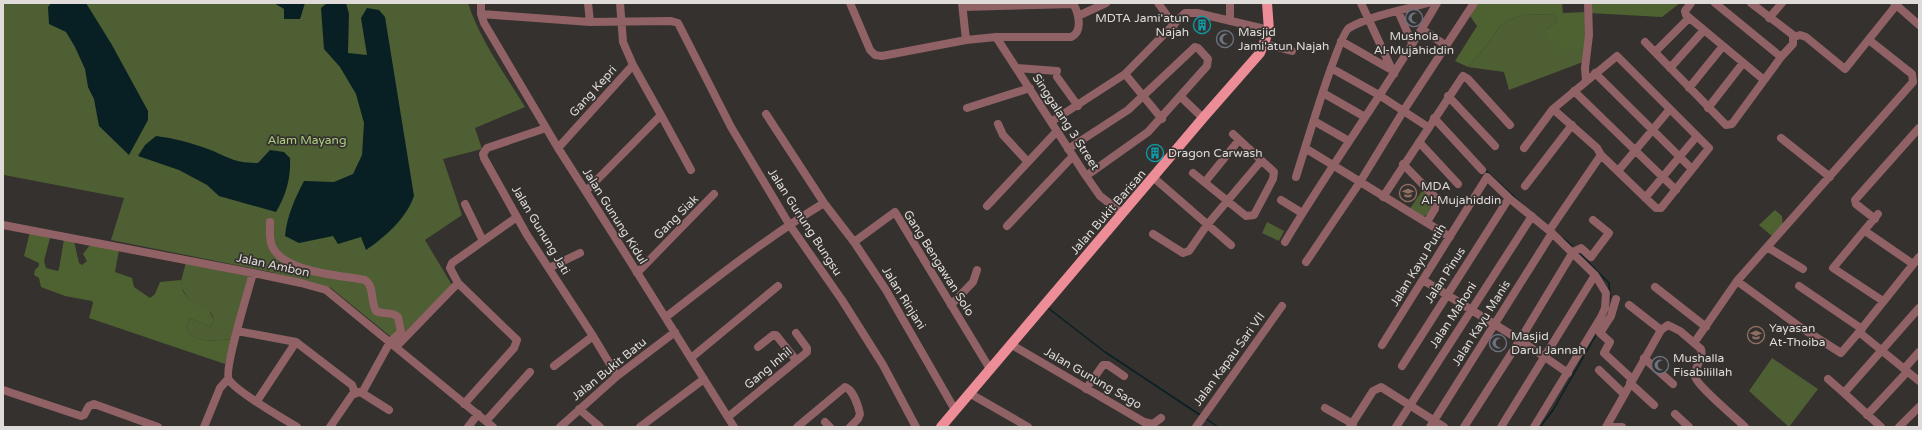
<svg xmlns="http://www.w3.org/2000/svg" width="1922" height="430" viewBox="0 0 1922 430" font-family="'Varela Round',sans-serif">
  <style>
    .green { fill: #4d5f33 }
    .forest { fill: #4e6231 }
    .water { fill: #082024 }
    .lines { fill: none; stroke-linecap: round; stroke-linejoin: round }
    .stream { stroke: #082024; stroke-width: 1.5 }
    .minor { stroke: #906165; stroke-width: 8 }
    .major { stroke: #ed8d97; stroke-width: 10 }
    .labels { text-anchor: middle; dominant-baseline: central; stroke-width: 3.5; stroke-linejoin: round; paint-order: stroke }
    .poi-label { font-size: 12px; fill: #dedbd9; stroke: #35312e; text-anchor: start }
    .street-label { font-size: 12px; fill: #dedbd9; stroke: #35312e }
    .park-label { font-size: 12px; fill: #adcd81; stroke: #35312e }
  </style>
  <rect width="100%" height="100%" fill="#35312e"/>
  <path class="green" d="M3,3h465c12,37 37,71 57,104l-50,21 7,21 -39,10 19,56 -37,25 27,45 -56,56 -65,-53 -60,-16 -160,-32 13,-42 -120,-23 -1,-5z
    M1554,14l3,8 -11,7 6,10 34,8 -3,15 -74,28 -5,-18 -36,-5 23,-27 9,-14 9,-6 12,-5z
    M1424,188l11,15 -8,12 -5,2 -13,-7z
    M1267,222l17,9 -5,10 -17,-8z
    M186,262l64,13 -19,64c-15,2 -35,5 -45,-10l4,-11 20,9 4,-7c-4,-15 -10,-9 -21,-17 -6,-4 -9,-12 -13,-18z
    M1772,358l46,31 -29,38 -40,-36z"/>
  <path class="forest" d="M1478,3h84l1,10 23,-1v35l-23,5 -10,-12h-6l-1,-11 11,-7 -3,-8 -33,1 -12,5 -9,6 -9,14 -23,27 -13,-6 22,-35 -7,-10z
    M1589,3h91l-18,14 -73,-4z
    M1775,210l7,6 1,11 -10,10 -14,-12z
    M30,232l20,6 -6,23 2,7 12,3 1,-2 5,-30 10,2 5,22 3,2 5,-4 -4,-7 7,-9 29,5 -4,22 17,6 2,9 16,11 5,-4 5,-12 21,-2c-2,9 8,22 17,25 4,2 7,2 11,5l5,10 -4,7 -20,-9 -4,11c10,15 30,12 45,10l-6,25 -136,-46 4,-15 -1,-2 -27,-5 -24,-9 -2,-9 -5,-3 1,-5 4,-4v-3l-15,-7z"/>
  <path class="water" d="M51,3h35l26,42 36,66v9l-19,35 -30,-29 -5,-27 -6,-12 -3,-18 -10,-22 -9,-15 -17,-8 -1,-17z
    M274,3h31l-5,16h-16v-10z
    M327,3h19l3,11 -1,39 19,2 -6,-37 6,-10 12,2 6,7 29,179c-8,23 -29,41 -48,54l-5,-13 -23,7 -5,-8 -34,7 -14,-7c2,-20 10,-38 19,-55l30,1 19,-8 9,-19 2,-32 -8,-29 -16,-27 -16,-18 -3,-41z
    M156,136c18,2 35,7 52,13 21,8 25,14 50,14l12,-13 14,2 6,6c1,20 -4,37 -14,54l-57,-16 -12,-11 -28,-15 -41,-14 7,-11z"/>
  <g class="lines">
    <path class="stream" d="M1485,170l37,34
      M1563,238l9,8
      M1579,253l30,30 1,15
      M1048,308l57,44 95,63
      M1205,418l13,9
      M1540,427l13,-17 44,-77"/>
    <path class="minor" d="M481,3v11l3,9 74,125 55,86 121,193
      M588,3l2,19
      M850,3l20,47 5,5 7,1 84,-16 30,-3h75c13,-6 7,-25 2,-34
      M962,3l4,37
      M1158,3l16,22
      M1361,3l33,71
      M1691,3l-6,8 1,4 78,65
      M1715,3l66,54 12,-13v-9l-42,-32
      M1894,3l25,22
      M963,7l110,-3
      M1398,11l14,32
      M481,14l109,8 81,-1 7,2 53,104 58,97 53,76 41,65 33,62
      M1078,16l28,-13
      M1769,18l13,-15
      M1230,21v-18
      M1422,29l23,16
      M996,37l90,139 14,20 22,17
      M1794,37l6,-2 6,2 39,32 53,-66
      M1341,41l49,28
      M1645,42l81,83 6,-1 49,-67
      M1265,44l27,7
      M1655,52l34,-34
      M1017,68l40,3
      M1331,68l48,27 49,32
      M1670,68l34,-38
      M1595,73l97,96
      M1125,74l37,45
      M1057,77l21,29
      M1586,81l-1,-13 4,-33 -1,-32
      M1689,88l34,-42
      M1574,91l102,99
      M1323,93l42,24
      M1448,96l47,50
      M1181,97l22,21
      M967,108l63,-20
      M1708,108l35,-45
      M766,114l58,89 30,39 32,48 69,120
      M661,115l30,55
      M1434,118l48,52
      M1314,121l35,20
      M1051,122l74,-48 60,-61h12l72,17
      M998,124l5,11 24,26
      M546,128l-59,20 -4,6 1,4 43,77 66,101 24,40
      M1781,138l49,39
      M1419,142l39,42
      M558,148l75,-83 -10,-23 -3,-39
      M1305,148l145,89
      M1524,148l29,-39 64,-53 92,92 -48,60h-5l-55,-53 -4,-7 -44,-39
      M1068,149l60,-39 67,-63 3,1 10,11 -1,7 -59,66 -62,44
      M1403,164l33,34 -1,11 -8,13
      M1618,171l52,-62
      M1193,173l53,43 8,-1 19,-36 1,-7 -41,-38
      M1296,177c6,-19 43,-143 53,-149 20,-12 57,-19 79,-25
      M1154,178l77,67
      M1205,182l34,-42
      M1525,186l47,-61
      M586,191l75,-76 -28,-50
      M1383,197l80,-121 5,3 42,46
      M1645,198l52,-62
      M1281,200l21,13
      M465,204l18,37
      M987,206l70,-75
      M1878,214l-45,54 50,33
      M1875,219l-19,-15 -1,-4 64,-72
      M270,222c0,7 -1,17 2,24 12,27 68,29 93,34 10,7 5,21 11,31 7,4 16,0 22,6l3,15 -11,10 -28,51
      M3,225l250,48 48,10 25,7 167,137
      M1007,226l66,-70
      M1551,228l50,-73
      M1865,231l48,33
      M1153,234l30,19 6,-2 18,-26 54,-64
      M854,242l41,-30 95,157
      M1285,242c48,-81 105,-157 152,-239
      M1767,247l36,22
      M1306,262l54,-80 44,-72 70,-107
      M549,268l31,-15
      M253,273c-4,16 -30,97 -24,107 8,12 53,38 68,47
      M637,273l77,-79
      M1423,280l97,60 48,33
      M1737,281l176,-199 -1,-8 -43,-34
      M458,283l59,57 -3,8 -50,56
      M1799,286l63,43
      M1655,287l51,40
      M1616,299l-5,17 -11,17 10,9 -6,11 28,26
      M951,305l22,-23 4,-12
      M1629,305l32,25
      M666,317c51,-40 102,-80 158,-114
      M237,331l59,11 56,43 3,8
      M1859,332l60,49
      M1694,343l43,-62 63,46 41,26 18,-21 60,-75
      M1012,345l132,77 9,2 8,-6
      M1382,345l105,-168 22,21 43,35 43,42 11,18 -1,15 -4,9 -67,110
      M396,347l62,-64 -8,-15 2,-5 65,-46
      M758,347l15,-12h3l20,25
      M691,358l87,-72
      M1644,358l29,26
      M554,366l39,-30
      M1402,366l107,-168
      M1904,369l15,-17
      M1599,370l25,24
      M1828,379l16,14
      M1630,383l24,22
      M1086,389l17,-24h5l16,11
      M3,390l78,26 3,-1 5,-9 5,-2 64,23
      M362,393l27,17
      M969,393l59,34
      M257,401l39,-59
      M1325,408l28,16
      M579,409l21,18
      M1675,414l14,13
      M1867,415l40,-43
      M728,417l79,-65v-4l-11,-15
      M486,421l44,-49
      M825,422l5,5
      M204,427l16,-39 8,-9
      M330,427l22,-32 7,-3
      M468,427l10,-13
      M560,427l57,-51 58,-44
      M640,427l64,-48
      M797,427l48,-40c8,3 13,18 15,27l-2,5 -8,8
      M1196,427l86,-121
      M1350,427l23,-36 8,-4 63,40
      M1396,427l136,-211
      M1430,427l122,-194
      M1464,427l56,-87 53,-88 8,-4 10,9 18,-24 -16,-13
      M1501,427l94,-152
      M1606,427l55,-97 7,-5 12,6 21,18c3,11 -7,17 -6,27 0,8 42,43 50,51
      M1606,427h16
      M1881,427l-37,-34 75,-85
      M1899,427l20,-20"/>
    <path class="major" d="M941,427l262,-309 57,-65 9,-23 -2,-27"/>
  </g>
  <defs>
    <g id="mosque-ring" transform="scale(0.9)"><circle r="9.5" fill="#35312e" stroke="#6b7280" stroke-width="1.5"/><path d="M3.5-4.9A6 6 0 1 0 3.5 4.9A5 5 0 1 1 3.5-4.9Z" fill="#6b7280"/></g>
    <g id="building-ring" transform="scale(0.9)"><circle r="9.5" fill="#35312e" stroke="#0f9aa8" stroke-width="1.5"/><path d="M-4-6H4V6H1V3H-1V6H-4ZM-2.5-4.3h1.7v1.8h-1.7ZM.8-4.3h1.7v1.8H.8ZM-2.5-1h1.7V.8h-1.7ZM.8-1h1.7V.8H.8Z" fill="#0f9aa8"/></g>
    <g id="school-ring" transform="scale(0.9)"><circle r="9.5" fill="#35312e" stroke="#8d6e63" stroke-width="1.5"/><path d="M0-5L7-2L0 1L-7-2ZM-4 1L0 2.5L4 1V4Q0 6-4 4Z" fill="#8d6e63"/></g>
  </defs>
  <g fill-rule="evenodd">
    <use href="#mosque-ring" x="1414" y="18"/>
    <use href="#building-ring" x="1202" y="25"/>
    <use href="#mosque-ring" x="1225" y="39"/>
    <use href="#building-ring" x="1155" y="153"/>
    <use href="#school-ring" x="1408" y="193"/>
    <use href="#school-ring" x="1756" y="335"/>
    <use href="#mosque-ring" x="1498" y="343"/>
    <use href="#mosque-ring" x="1660" y="365"/>
  </g>
  <g class="labels">
    <g class="poi-label">
      <text x="1189" y="18" text-anchor="end">MDTA Jami'atun<tspan x="1189" dy="14">Najah</tspan></text>
      <text x="1238" y="32">Masjid<tspan x="1238" dy="14">Jami'atun Najah</tspan></text>
      <text x="1414" y="36" text-anchor="middle">Mushola<tspan x="1414" dy="14">Al-Mujahiddin</tspan></text>
      <text x="1168" y="153">Dragon Carwash</text>
      <text x="1421" y="186">MDA<tspan x="1421" dy="14">Al-Mujahiddin</tspan></text>
      <text x="1769" y="328">Yayasan<tspan x="1769" dy="14">At-Thoiba</tspan></text>
      <text x="1511" y="336">Masjid<tspan x="1511" dy="14">Darul Jannah</tspan></text>
      <text x="1673" y="358">Mushalla<tspan x="1673" dy="14">Fisabilillah</tspan></text>
    </g>
    <g class="street-label">
      <text transform="translate(593 91) rotate(-48)">Gang Kepri</text>
      <text transform="translate(1066 122) rotate(57)">Singgalang 3 Street</text>
      <text transform="translate(1108 212) rotate(-49)">Jalan Bukit Barisan</text>
      <text transform="translate(615 216) rotate(58)">Jalan Gunung Kidul</text>
      <text transform="translate(676 217) rotate(-45)">Gang Siak</text>
      <text transform="translate(805 222) rotate(57)">Jalan Gunung Bungsu</text>
      <text transform="translate(541 230) rotate(59)">Jalan Gunung Jati</text>
      <text transform="translate(939 263) rotate(58)">Gang Bengawan Solo</text>
      <text transform="translate(273 265) rotate(12)">Jalan Ambon</text>
      <text transform="translate(1418 265) rotate(-58)">Jalan Kayu Putih</text>
      <text transform="translate(1445 275) rotate(-57)">Jalan Pinus</text>
      <text transform="translate(904 298) rotate(58)">Jalan Rinjani</text>
      <text transform="translate(1453 315) rotate(-57)">Jalan Mahoni</text>
      <text transform="translate(1481 323) rotate(-58)">Jalan Kayu Manis</text>
      <text transform="translate(1229 359) rotate(-54)">Jalan Kapau Sari VII</text>
      <text transform="translate(768 368) rotate(-40)">Gang Inhil</text>
      <text transform="translate(609 369) rotate(-39)">Jalan Bukit Batu</text>
      <text transform="translate(1093 378) rotate(30)">Jalan Gunung Sago</text>
    </g>
    <g class="park-label">
      <text x="307" y="140">Alam Mayang</text>
    </g>
  </g>
  <rect width="1922" height="430" fill="none" stroke="#dedbd9" stroke-width="8"/>
</svg>
